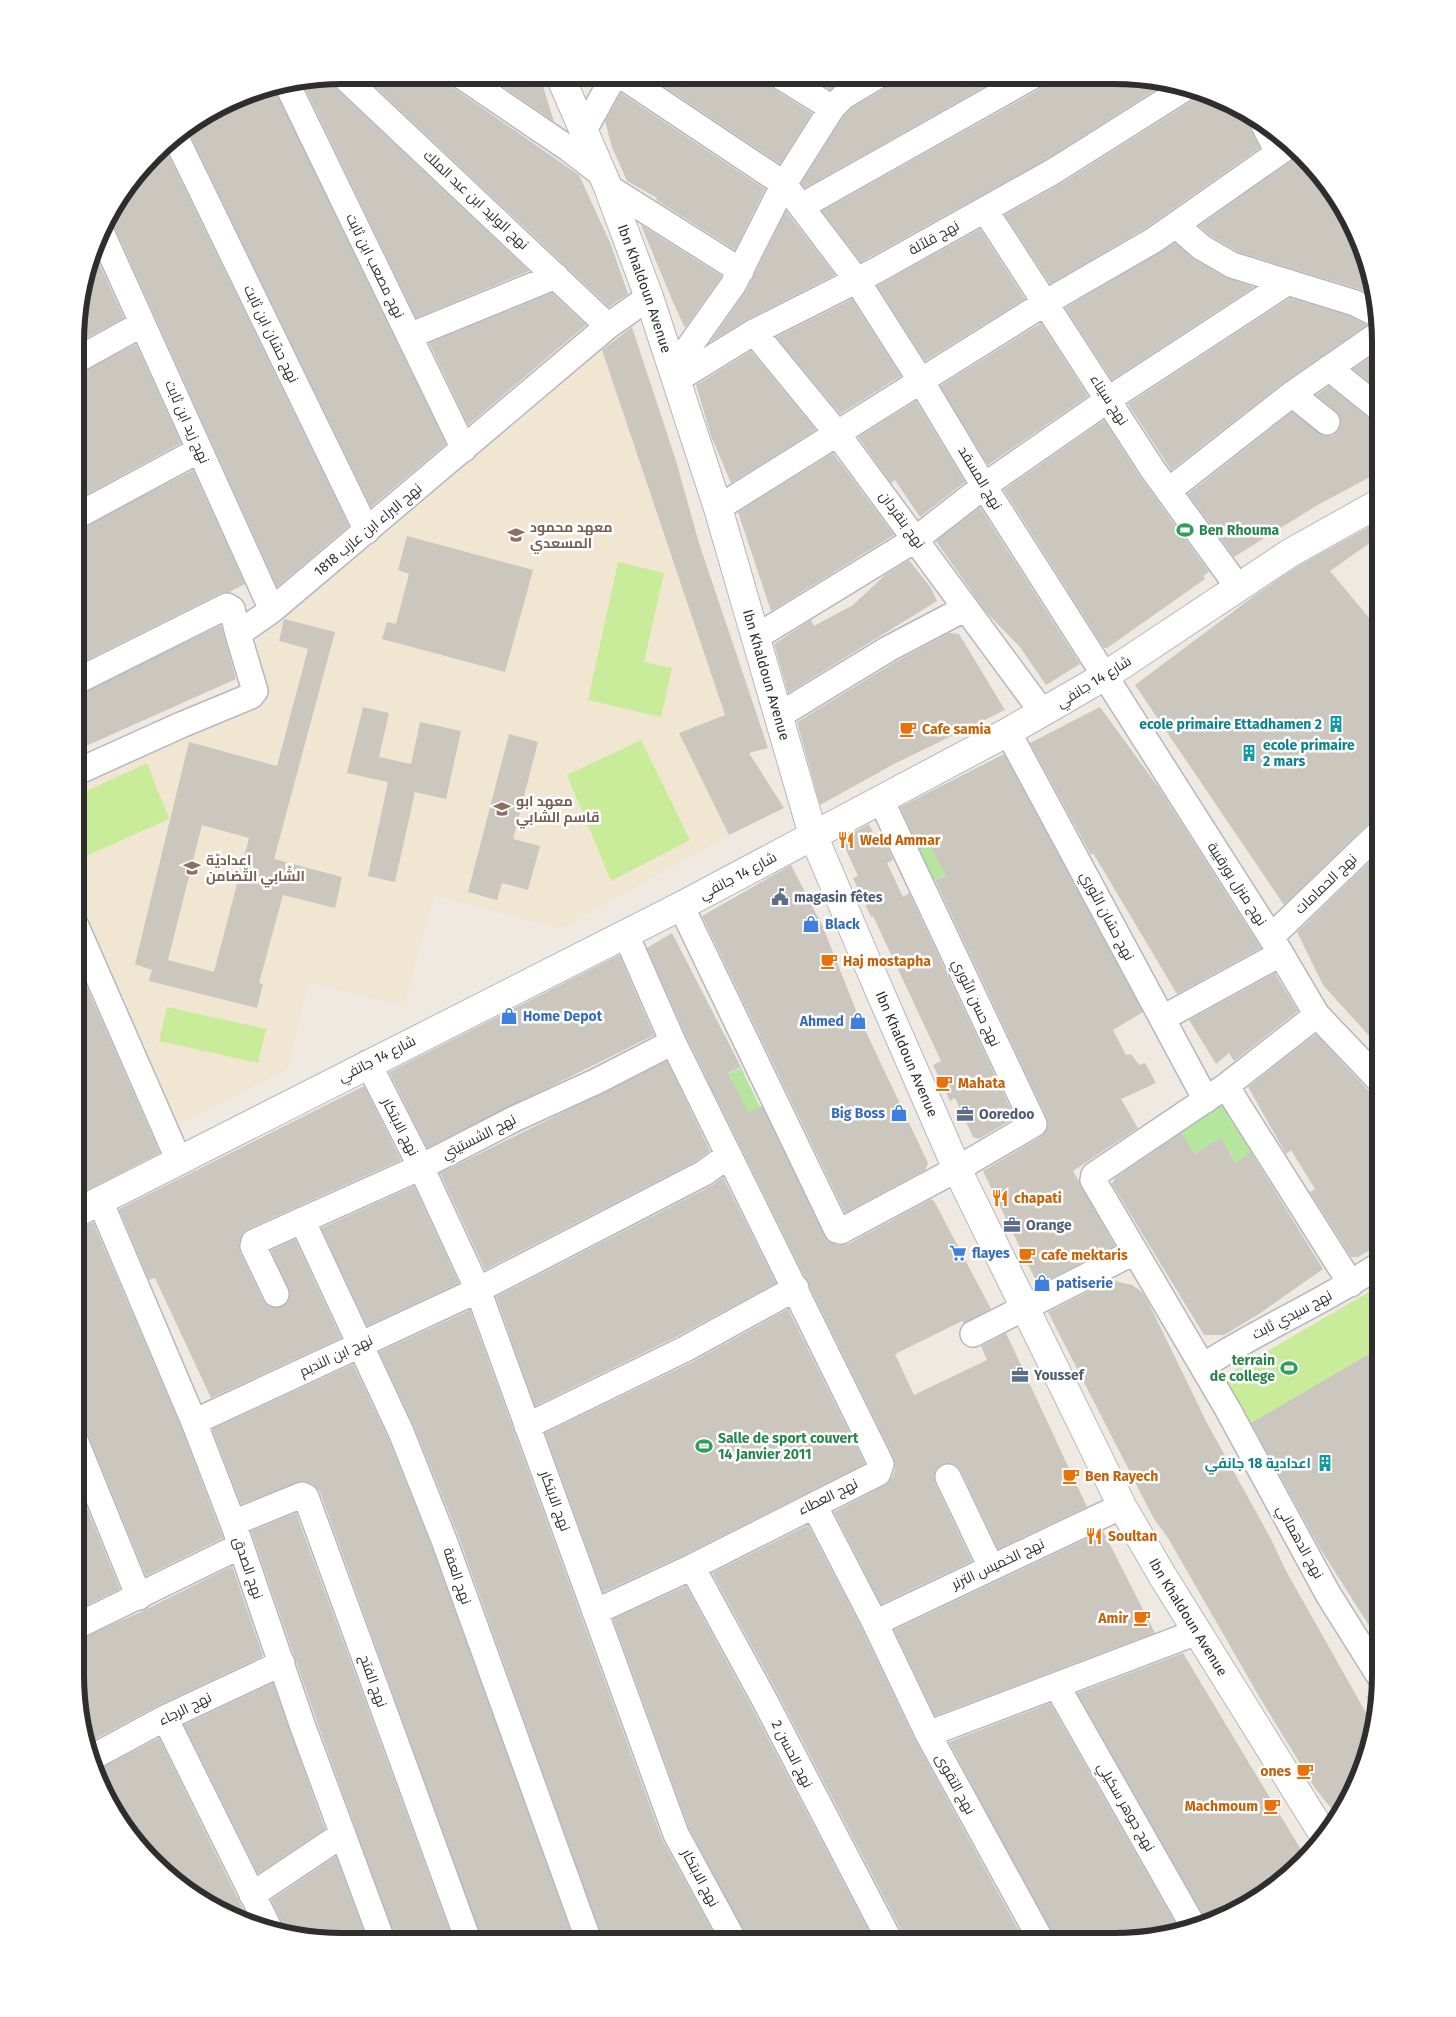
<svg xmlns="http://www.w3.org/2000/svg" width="1456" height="2017" viewBox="0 0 1456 2017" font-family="'Fira Sans',Cairo,sans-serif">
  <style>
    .education { fill: #f0e6d1 }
    .green { fill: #b6e59e }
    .pitch { fill: #c9ec9a }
    .building { fill: #cbc7bf; fill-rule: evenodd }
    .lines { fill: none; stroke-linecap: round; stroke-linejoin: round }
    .minor-casing { stroke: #b4b7c1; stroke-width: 28 }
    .tertiary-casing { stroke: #b4b7c1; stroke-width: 30 }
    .path { stroke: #c9c9c9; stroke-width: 3; stroke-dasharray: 4 2.5; stroke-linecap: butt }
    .minor { stroke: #fff; stroke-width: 25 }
    .tertiary { stroke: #fff; stroke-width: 28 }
    .labels { text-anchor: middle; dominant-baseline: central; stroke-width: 5; stroke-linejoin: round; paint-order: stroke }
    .street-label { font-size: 14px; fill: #2e2e2e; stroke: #fff }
    .education-label { font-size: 14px; font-weight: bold; fill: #785e54; stroke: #fff; text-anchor: start }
    .leisure-label { font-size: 14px; font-weight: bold; fill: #27864d; stroke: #fff; text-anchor: start }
    .culture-label { font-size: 14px; font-weight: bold; fill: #0d838f; stroke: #fff; text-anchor: end }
    .food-label { font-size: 14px; font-weight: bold; fill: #c56008; stroke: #fff; text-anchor: start }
    .service-label { font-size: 14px; font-weight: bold; fill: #4e5e75; stroke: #fff; text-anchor: start }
    .shop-label { font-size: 14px; font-weight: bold; fill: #366cbe; stroke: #fff; text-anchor: start }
    .rim { fill: none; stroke: #2e2e2e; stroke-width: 6 }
  </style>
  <rect width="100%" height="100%" fill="#efe9e1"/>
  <path class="education" d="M600,346l124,369 -45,18 50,102 -169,94 -126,-34 -30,111 -96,-24 -20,87 -116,59 -96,-237 1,-125 189,-86 -15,-49z"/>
  <path class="green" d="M930,846l7,12 49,-4 -59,30 -15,-31z
    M741,1068l19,39 -12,5 -13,-24 -27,13 -8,-16z
    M1226,1102l29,48 -20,13 -14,-26 -26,17 -15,-22z"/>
  <path class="pitch" d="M618,562l46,11 -20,89 28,6 -11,49 -73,-17z
    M641,740l49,100 -79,41 -44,-106z
    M147,763l22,56 -92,41 -1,-64z
    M167,1007l99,22 -8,34 -99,-22z
    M1381,1285v62l-134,79 -26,-48z"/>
  <path class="building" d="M363,75h83l6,12 127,88 32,70 17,49 -19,13z
    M486,75l54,1 14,46z
    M648,76h118l2,7 4,5 40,25 -32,51z
    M808,76h41l-19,14z
    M328,77l4,8 197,186 -113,47 -114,-236z
    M890,77h112l-197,111 -4,-5 42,-66 10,-10 31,-18z
    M1045,77h105l18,5 -121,77 -186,103 -39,-51 216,-121 6,-6z
    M273,86l173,358 -75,63 -184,-378 69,-40z
    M1200,91l16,4 34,19 -1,13 11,21 -114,80 -96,56 -45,-69 57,-32 133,-84z
    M621,93l144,96 -30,61 -79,-50 1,-2 -30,-17 -15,-34 -7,-26z
    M163,144l186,382 -72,61 -162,-359 -9,-7 5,-13z
    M1301,154l25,25 28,45 18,49 3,24 -16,-8 -121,-37 -29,-17 -10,-9z
    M786,211l49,64 -87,44 -38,23 36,-51z
    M641,225l81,51 -37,52 -12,-26z
    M980,229l45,70 -100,62 -48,-75z
    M1175,243l19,16 31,18 29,10 -142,93 -47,-72z
    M95,254l29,64 -47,25v-37z
    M552,293l34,32 -118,100 -39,-82z
    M1290,298l60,18 17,9 -84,58 -112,87 -43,-66z
    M852,299l49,77 -61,38 -64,-77z
    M1041,323l47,73 -100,69 -48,-79z
    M632,327l44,134 23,82 69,205 -19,5 35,55 -55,27 -50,-102 46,-18 -123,-365z
    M136,344l45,99 -104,57v-126z
    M1381,350v42l-28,-23z
    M751,351l65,79 -85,53 -20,-47 -15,-51z
    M1329,386l43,35 9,3v47l-65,35 -82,51 -46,-63 104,-82 32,24h8l6,-5 3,-7 -1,-8 -24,-21z
    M916,401l49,81 -45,35 -25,-37 -4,3 -33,-46z
    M1104,420l37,58 68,94 -6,4 2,3 -98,69h-3l-100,-158z
    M833,453l61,82 -123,76 -33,-99z
    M193,470l52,114 -16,8 -8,1 -144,72v-135z
    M980,507l100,157 -34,21 -26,-38 -34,-35 -50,-71z
    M1381,520v15l-51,36 51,61v185l-10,4 -87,84 -149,-220 119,-89 44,-30z
    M407,536l126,34 -28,102 -123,-33 5,-17 9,2 13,-50 -11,-4z
    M909,560l22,28 6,13 -149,92 -14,-49 37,-24 3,6 39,-21 32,-30z
    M284,619l51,13 -61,227 68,18 -7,31 -52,-13 -24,88 4,1 -6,24 -108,-27 3,-11 -17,-6 54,-222 88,24 31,-117 -29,-8zM202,825l47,13 -35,134 -46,-12z
    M221,625l15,54 -159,71v-55z
    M949,633l10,1 46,76 -111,54 -74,41 -23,-83 98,-60z
    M363,707l26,6 -10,44 32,7 9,-42 41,9 -15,68 -31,-7 -20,90 -27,-6 20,-94 -41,-9z
    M1100,707l59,81 102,160 -84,46 -84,-141 -2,2 -61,-112z
    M509,734l29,8 -25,97 27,7 -12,44 -26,-7 -5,17 -29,-8z
    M1004,754l139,258 -30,18 13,25 5,-1 8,11 6,-2 11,20 -35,16 17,29 -65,43 42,75 -77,39 -55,-114 59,-35 6,-11 -1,-7 -112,-238 11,-5 -16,-29 -10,4 -20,-43z
    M869,824l10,22 4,-9 10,23 -6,3 16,34 6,-4 106,225 -36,21 -6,-2 -18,-39 -5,3 -17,-36 8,-4 -68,-145 -2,1 -18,-39 5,-2 -17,-37z
    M1381,851v198l-58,-64 -26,-53z
    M791,865l32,62 34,86 71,150 -3,7 -80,43 -143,-297z
    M672,933l69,134 -13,6 20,39 14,-6 66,135 10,4 10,-1 83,-45 3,2 57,108 -27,15 -2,-3 -67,33 19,41 73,-35 -6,-14 25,-13 81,174 -89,42 -37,-78 -5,-6 -14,-1 -6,5 -1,14 37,78 -91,43 -47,-92 51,-27 7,-7 3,-9 -1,-11 -208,-422 -39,-88z
    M619,955l35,80 -227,113 -38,-76z
    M76,962l84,191 -84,43z
    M1275,973l23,38 -64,50 -5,-8 -13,11 -27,-44z
    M1316,1034l65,70v140l-23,13h-7l-41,-65 5,-3 -24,-39 -5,4 -38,-67z
    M667,1061l43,90 -14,10 -211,109 -45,-97z
    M364,1086l37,74 -153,69 -5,4 -4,10 1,9 23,48 5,6 7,2 13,-6 2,-7 -19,-45 24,-11 46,99 -130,60 -56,-120 -6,2 -30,-71z
    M1181,1133l14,21 26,-17 14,26 16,-11 72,117 -64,45 -35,21h-20l-92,-151 3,-6z
    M723,1177l53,106 -98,53 -143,70 -39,-109 215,-111z
    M414,1186l45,97 -92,43 -46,-98z
    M93,1222l88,205 42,111 -77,38 -58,-141 -5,-7 -8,-2 1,-197z
    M1111,1280l21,5 11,8 6,11 59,121 63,114 14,30 89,158 -7,34 -28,57 -24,-30 -55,-90 -92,-160 -14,-19 -106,-207z
    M788,1309l77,155 -179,90 -83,38 -58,-159 147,-71z
    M470,1310l192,529 56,102h-115l-145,-406 -44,-109 -35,-74z
    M1381,1347v30l-1,266 -62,-98 -67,-122z
    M353,1364l35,74 43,107 143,395h-92l-162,-448 -8,-8 -10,-3 -61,23 -29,-75z
    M75,1479l45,110 -45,22z
    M296,1513l157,427h-57l-79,-218 -66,-191z
    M808,1525l54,104 53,111 110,202 -121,-1 -1,-7 -126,-242 -65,-119z
    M1103,1531l52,102 -220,83 -41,-86z
    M232,1566l31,90 -104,49 -73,39 -6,-16 -5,-52v-35l70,-31z
    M686,1586l65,120 123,235h-126l-59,-113 -76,-209z
    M1183,1653l123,205 -16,18 -58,39 -24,9 -131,-231z
    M273,1683l52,146 -67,45 -74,-149z
    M1050,1703l131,230 -66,9h-59l-107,-200z
    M159,1738l81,165 11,22 -11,-3 -61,-35 -49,-49 -28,-45 -7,-22z
    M336,1856l31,84h-60l-23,-6 -1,-10 -12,-24z"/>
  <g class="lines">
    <g class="minor-casing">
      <path id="minor" d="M342,75l266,251
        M460,75l109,74 34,26
        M622,76l162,108 72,95 65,102 63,105 287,451 46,78 64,67
        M780,76l52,32
        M287,84l177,365
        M1262,121l16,32
        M583,132l31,-56
        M175,136l192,395
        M608,187l133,84
        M802,206l229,-129
        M985,210l168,260 85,117
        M1177,226l24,21 31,18 123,38 22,11
        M102,234l170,376
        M754,332l82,100 207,281
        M409,336l147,-60
        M77,360l65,-36
        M672,366l7,-5 54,-76 51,-101 48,-76 12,-12 32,-19
        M1329,368l52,42
        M676,380l78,-48 121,-61 179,-100 133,-84
        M1292,394l35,28
        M1168,491l124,-97 88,-61
        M718,508l327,-205 109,-63 137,-96
        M77,516l122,-66
        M756,637l160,-98 68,-53 125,-87 179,-117
        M77,681l150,-75 5,3 6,25 34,-24 336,-284 41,-29
        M778,716l110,-67 76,-40
        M1008,732l198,368
        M77,772l104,-47 70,-29 4,-5 -17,-57
        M681,906l156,324 4,1 116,-62 77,-45 -153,-324
        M76,926l103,235
        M1271,937l110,-106
        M1317,1015l-91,71 -132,89 -1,5 134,228 101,186 52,83
        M1163,1018l117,-64
        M368,1063l53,104 57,123 198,544 58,107
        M1226,1086l125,198
        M100,1201l94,221 39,101 70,204 79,213
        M302,1220l99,212 43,108 145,401
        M276,1294l-23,-48 1,-4 167,-75 93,-48 83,-38 76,-39
        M973,1334l161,-82
        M1203,1366c57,-37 121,-64 178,-102
        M194,1422l284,-132 226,-117 25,-18
        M527,1426l158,-77 111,-61
        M75,1440l64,157
        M948,1477l43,90
        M814,1505l61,118 53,111 114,208
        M233,1523l69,-28 4,2 162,443
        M692,1567l72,132 126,242
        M595,1612l97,-45 186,-94 3,-9 -208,-422 -47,-107
        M875,1623l247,-117
        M75,1627l165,-81
        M1057,1686l138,243
        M165,1718l105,212
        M928,1734l269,-102
        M91,1758l74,-40 117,-55
        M252,1895l91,-61"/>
    </g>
    <g class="tertiary-casing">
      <g id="tertiary">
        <path id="s1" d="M560,76l48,111 41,110 69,211 95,327 60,141 84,193 165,337 40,69 163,262"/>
        <path d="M76,1213l605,-307 327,-174 97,-56 185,-123 91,-51"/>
      </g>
    </g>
    <path class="path" d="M1367,1696l10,14"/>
    <use href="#minor" class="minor"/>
    <use href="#tertiary" class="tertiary"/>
  </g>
  <defs>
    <g id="stadium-bare" transform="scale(1.35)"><path d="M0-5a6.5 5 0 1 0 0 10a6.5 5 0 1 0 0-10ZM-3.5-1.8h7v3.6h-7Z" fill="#2e9e5b" stroke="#fff" stroke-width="2.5" paint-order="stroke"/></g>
    <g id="school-bare" transform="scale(1.35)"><path d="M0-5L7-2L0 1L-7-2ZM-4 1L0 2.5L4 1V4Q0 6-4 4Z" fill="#8d6e63" stroke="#fff" stroke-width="2.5" paint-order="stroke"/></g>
    <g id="building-bare" transform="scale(1.35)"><path d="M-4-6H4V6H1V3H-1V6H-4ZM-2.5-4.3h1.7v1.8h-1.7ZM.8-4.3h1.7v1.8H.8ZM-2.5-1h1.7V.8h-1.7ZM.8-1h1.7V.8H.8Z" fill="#0f9aa8" stroke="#fff" stroke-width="2.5" paint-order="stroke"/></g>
    <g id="cafe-bare" transform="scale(1.35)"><path d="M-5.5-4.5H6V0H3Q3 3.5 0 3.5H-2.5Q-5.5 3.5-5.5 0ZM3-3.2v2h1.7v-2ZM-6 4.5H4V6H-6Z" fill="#e8710a" stroke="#fff" stroke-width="2.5" paint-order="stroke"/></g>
    <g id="restaurant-bare" transform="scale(1.35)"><path d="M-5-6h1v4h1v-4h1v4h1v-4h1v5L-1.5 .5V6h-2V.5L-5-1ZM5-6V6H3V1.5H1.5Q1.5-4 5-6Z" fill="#e8710a" stroke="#fff" stroke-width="2.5" paint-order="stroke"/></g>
    <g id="civic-bare" transform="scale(1.35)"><path d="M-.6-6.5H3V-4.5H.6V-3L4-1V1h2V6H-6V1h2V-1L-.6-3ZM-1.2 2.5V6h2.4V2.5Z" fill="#5c6f8a" stroke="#fff" stroke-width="2.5" paint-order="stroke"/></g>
    <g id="shop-bare" transform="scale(1.35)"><path d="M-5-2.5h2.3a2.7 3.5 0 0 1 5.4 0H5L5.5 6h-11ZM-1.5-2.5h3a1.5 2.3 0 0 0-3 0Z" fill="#3f7fe0" stroke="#fff" stroke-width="2.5" paint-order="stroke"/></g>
    <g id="office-bare" transform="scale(1.35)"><path d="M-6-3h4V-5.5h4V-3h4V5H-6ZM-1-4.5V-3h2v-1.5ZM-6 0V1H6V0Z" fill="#5c6f8a" stroke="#fff" stroke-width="2.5" paint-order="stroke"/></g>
    <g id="supermarket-bare" transform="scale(1.35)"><path d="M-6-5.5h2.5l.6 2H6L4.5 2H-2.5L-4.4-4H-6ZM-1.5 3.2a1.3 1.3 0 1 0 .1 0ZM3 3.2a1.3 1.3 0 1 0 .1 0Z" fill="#3f7fe0" stroke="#fff" stroke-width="2.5" paint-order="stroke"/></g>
  </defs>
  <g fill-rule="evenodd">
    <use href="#stadium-bare" x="1185" y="530"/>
    <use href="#school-bare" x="516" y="535"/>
    <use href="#building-bare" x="1336" y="724"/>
    <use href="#cafe-bare" x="908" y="729"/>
    <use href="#building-bare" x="1249" y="753"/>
    <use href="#school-bare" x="502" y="809"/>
    <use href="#restaurant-bare" x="846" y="840"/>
    <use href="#school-bare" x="192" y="868"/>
    <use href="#civic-bare" x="780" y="897"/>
    <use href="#shop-bare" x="811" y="924"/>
    <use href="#cafe-bare" x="829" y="961"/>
    <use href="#shop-bare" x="509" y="1016"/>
    <use href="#shop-bare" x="858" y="1021"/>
    <use href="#cafe-bare" x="944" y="1083"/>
    <use href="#shop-bare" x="899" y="1113"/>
    <use href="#office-bare" x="965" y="1114"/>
    <use href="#restaurant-bare" x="1000" y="1198"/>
    <use href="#office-bare" x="1012" y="1225"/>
    <use href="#supermarket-bare" x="958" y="1253"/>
    <use href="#cafe-bare" x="1027" y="1255"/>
    <use href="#shop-bare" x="1042" y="1283"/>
    <use href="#stadium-bare" x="1289" y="1368"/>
    <use href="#office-bare" x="1020" y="1375"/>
    <use href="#stadium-bare" x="704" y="1446"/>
    <use href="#building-bare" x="1325" y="1463"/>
    <use href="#cafe-bare" x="1071" y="1476"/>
    <use href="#restaurant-bare" x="1094" y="1536"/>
    <use href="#cafe-bare" x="1142" y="1618"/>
    <use href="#cafe-bare" x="1305" y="1771"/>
    <use href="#cafe-bare" x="1272" y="1806"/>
  </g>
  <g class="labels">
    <g class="street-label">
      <text transform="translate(476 200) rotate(43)">نهج الوليد ابن عبد الملك</text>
      <text transform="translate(934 238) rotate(-29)">نهج قلاّلة</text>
      <text transform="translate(375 266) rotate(64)">نهج مصعب ابن ثابت</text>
      <text stroke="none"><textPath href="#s1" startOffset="229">Ibn Khaldoun Avenue</textPath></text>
      <text transform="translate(271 334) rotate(64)">نهج حسّان ابن ثابت</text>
      <text transform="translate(1109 400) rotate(57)">نهج سيناء</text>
      <text transform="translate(187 422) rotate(66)">نهج زيد ابن ثابت</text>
      <text transform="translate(980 478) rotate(59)">نهج المسقد</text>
      <text transform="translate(902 520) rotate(54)">نهج بنقردان</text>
      <text transform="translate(368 530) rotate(-40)">نهج البراء ابن عازب 1818</text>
      <text stroke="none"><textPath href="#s1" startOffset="634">Ibn Khaldoun Avenue</textPath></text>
      <text transform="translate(1094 682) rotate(-32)">شارع 14 جانفي</text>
      <text transform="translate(738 876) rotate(-28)">شارع 14 جانفي</text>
      <text transform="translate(1237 884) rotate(57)">نهج منزل بورقيبة</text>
      <text transform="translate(1326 884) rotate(-44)">نهج الحمامات</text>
      <text transform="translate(1107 916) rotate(62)">نهج حسّان النّوري</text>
      <text transform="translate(976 1003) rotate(65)">نهج حسن النّوري</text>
      <text stroke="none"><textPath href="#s1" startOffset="1039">Ibn Khaldoun Avenue</textPath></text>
      <text transform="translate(377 1059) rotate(-27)">شارع 14 جانفي</text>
      <text transform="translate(400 1127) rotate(63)">نهج الابتكار</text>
      <text transform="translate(479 1137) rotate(-27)">نهج الشستيتي</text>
      <text transform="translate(1292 1315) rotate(-28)">نهج سيدي ثابت</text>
      <text transform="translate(336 1356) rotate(-25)">نهج ابن النديم</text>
      <text transform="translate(828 1497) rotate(-26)">نهج العطاء</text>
      <text transform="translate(555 1501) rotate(70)">نهج الابتكار</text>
      <text transform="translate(1300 1542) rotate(61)">نهج الدهماني</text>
      <text transform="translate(998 1564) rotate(-25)">نهج الخميس الترنر</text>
      <text transform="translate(248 1568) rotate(71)">نهج الصدق</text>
      <text transform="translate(457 1576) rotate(71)">نهج العفة</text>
      <text stroke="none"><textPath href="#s1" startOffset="1669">Ibn Khaldoun Avenue</textPath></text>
      <text transform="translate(373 1681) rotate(70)">نهج الفتح</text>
      <text transform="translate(185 1709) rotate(-26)">نهج الرجاء</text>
      <text transform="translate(792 1754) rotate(63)">نهج الحسن 2</text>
      <text transform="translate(955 1784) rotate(61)">نهج التقوى</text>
      <text transform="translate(1126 1807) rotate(60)">نهج جوهر سكيلي</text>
      <text transform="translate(700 1878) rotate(62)">نهج الابتكار</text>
    </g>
    <g class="education-label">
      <text x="530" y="527">معهد محمود<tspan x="530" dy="16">المسعدي</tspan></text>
      <text x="516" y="801">معهد ابو<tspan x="516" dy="16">قاسم الشابي</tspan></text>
      <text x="206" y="860">إعداديّة<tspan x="206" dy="16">الشّابي التّضامن</tspan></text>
    </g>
    <g class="leisure-label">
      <text x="1199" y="530">Ben Rhouma</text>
      <text x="1275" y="1360" text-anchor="end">terrain<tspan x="1275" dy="16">de college</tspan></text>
      <text x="718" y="1438">Salle de sport couvert<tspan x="718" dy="16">14 Janvier 2011</tspan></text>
    </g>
    <g class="culture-label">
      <text x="1322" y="724">ecole primaire Ettadhamen 2</text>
      <text x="1263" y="745" text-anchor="start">ecole primaire<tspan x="1263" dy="16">2 mars</tspan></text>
      <text x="1311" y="1463">اعدادية 18 جانفي</text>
    </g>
    <g class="food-label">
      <text x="922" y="729">Cafe samia</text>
      <text x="860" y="840">Weld Ammar</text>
      <text x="843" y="961">Haj mostapha</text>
      <text x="958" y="1083">Mahata</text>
      <text x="1014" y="1198">chapati</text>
      <text x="1041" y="1255">cafe mektaris</text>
      <text x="1085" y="1476">Ben Rayech</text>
      <text x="1108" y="1536">Soultan</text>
      <text x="1128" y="1618" text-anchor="end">Amir</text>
      <text x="1291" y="1771" text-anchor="end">ones</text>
      <text x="1258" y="1806" text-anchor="end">Machmoum</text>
    </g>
    <g class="service-label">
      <text x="794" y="897">magasin fêtes</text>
      <text x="979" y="1114">Ooredoo</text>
      <text x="1026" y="1225">Orange</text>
      <text x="1034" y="1375">Youssef</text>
    </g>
    <g class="shop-label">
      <text x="825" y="924">Black</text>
      <text x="523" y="1016">Home Depot</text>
      <text x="844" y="1021" text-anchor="end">Ahmed</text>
      <text x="885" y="1113" text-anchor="end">Big Boss</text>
      <text x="972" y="1253">flayes</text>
      <text x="1056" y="1283">patiserie</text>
    </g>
  </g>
  <path d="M0 0H1456V2017H0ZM342 84H1114A258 258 0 0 1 1372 342V1675A258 258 0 0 1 1114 1933H342A258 258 0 0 1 84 1675V342A258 258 0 0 1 342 84Z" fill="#fff" fill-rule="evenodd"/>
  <path class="rim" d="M342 84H1114A258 258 0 0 1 1372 342V1675A258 258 0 0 1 1114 1933H342A258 258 0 0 1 84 1675V342A258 258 0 0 1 342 84Z"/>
</svg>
